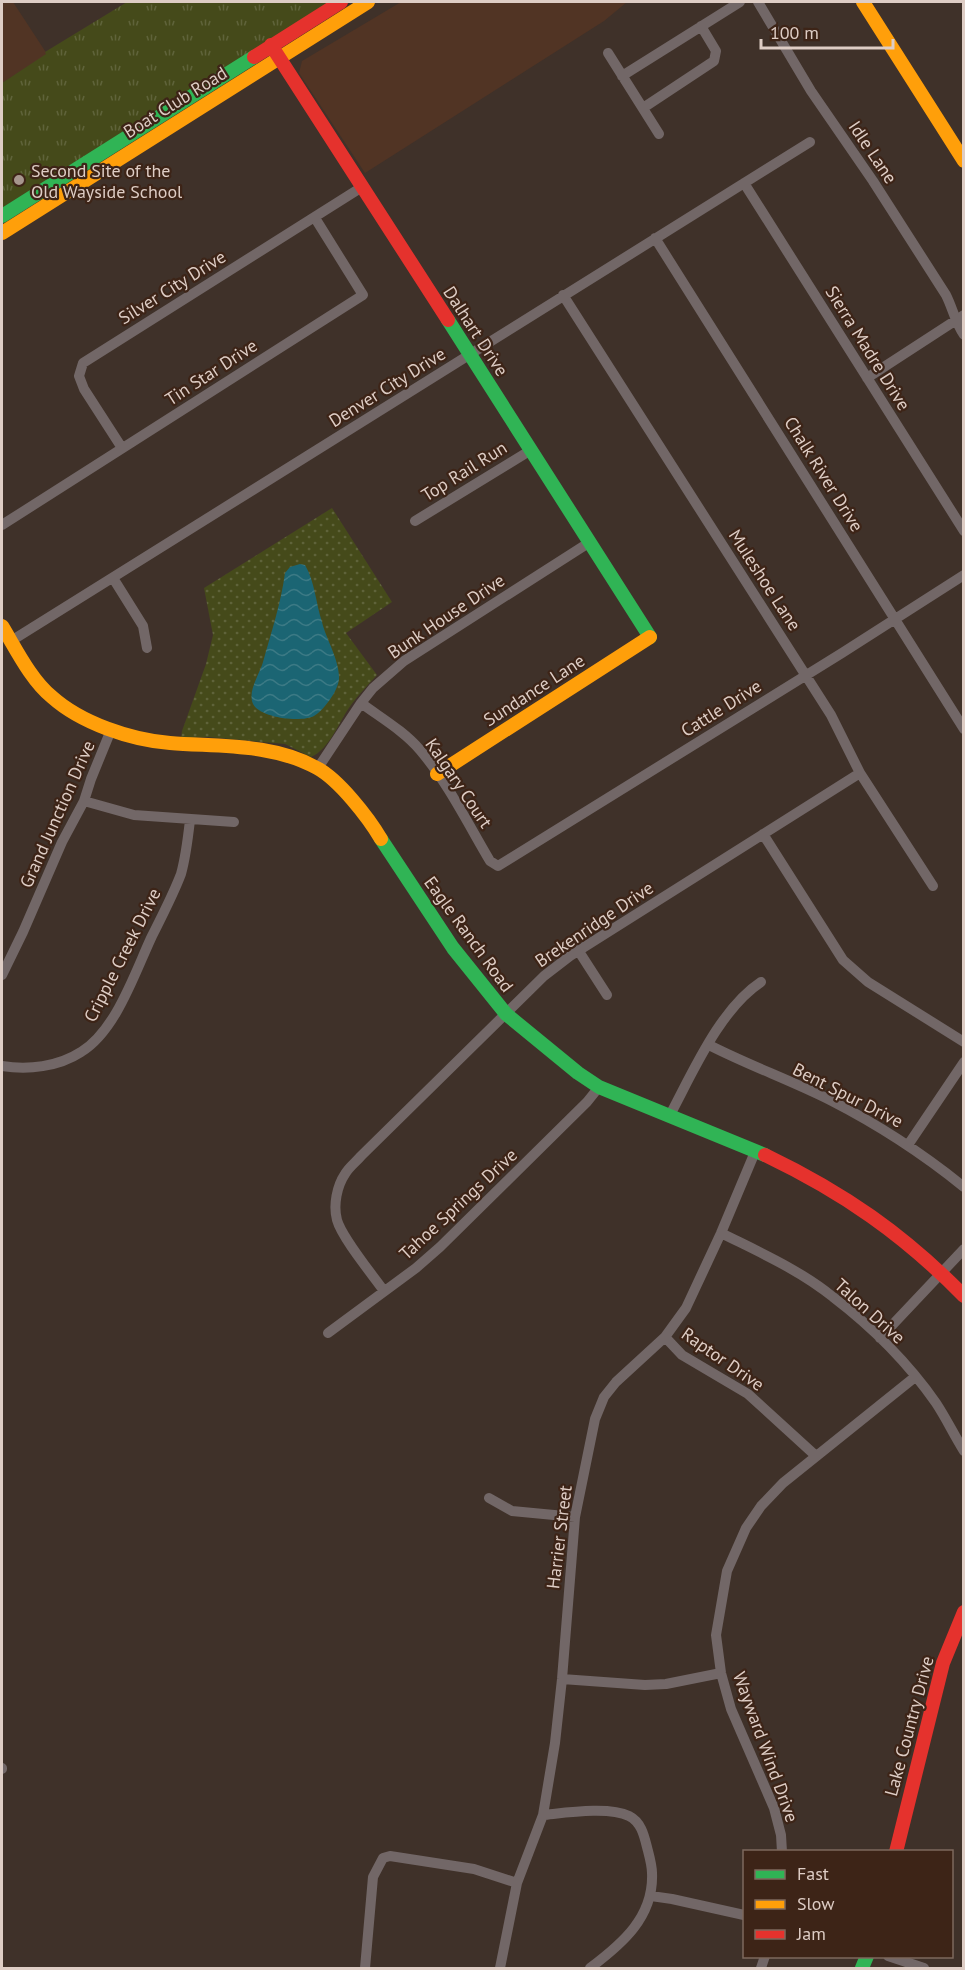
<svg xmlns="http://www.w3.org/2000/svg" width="965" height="1970" viewBox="0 0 965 1970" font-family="'PT Sans',sans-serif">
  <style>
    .built { fill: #513424 }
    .grass { fill: url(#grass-tufts) }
    .park { fill: url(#park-dots) }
    .water { fill: url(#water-waves) }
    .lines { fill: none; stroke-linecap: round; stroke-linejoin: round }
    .street { stroke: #726767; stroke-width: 10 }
    .fast { stroke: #30b455; stroke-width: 14 }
    .slow { stroke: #ff9f0a; stroke-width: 14 }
    .jam { stroke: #e5322d; stroke-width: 14 }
    .poi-dot { fill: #a6968e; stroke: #3d2417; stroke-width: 2 }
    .labels { text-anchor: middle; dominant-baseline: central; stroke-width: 4.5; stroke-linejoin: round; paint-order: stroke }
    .street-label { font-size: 18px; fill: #decdc5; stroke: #3d2417 }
    .poi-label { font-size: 18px; fill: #decdc5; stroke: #3d2417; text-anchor: start }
  </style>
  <defs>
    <pattern id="grass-tufts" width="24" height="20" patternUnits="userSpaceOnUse" patternTransform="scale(1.5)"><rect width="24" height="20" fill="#454a1a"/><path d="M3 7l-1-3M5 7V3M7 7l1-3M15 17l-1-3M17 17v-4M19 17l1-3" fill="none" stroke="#5f633a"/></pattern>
    <pattern id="park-dots" width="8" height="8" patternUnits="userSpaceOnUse" patternTransform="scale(1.5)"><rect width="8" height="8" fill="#454a1a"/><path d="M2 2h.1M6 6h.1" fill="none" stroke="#5f633a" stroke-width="1.8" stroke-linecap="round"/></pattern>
    <pattern id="water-waves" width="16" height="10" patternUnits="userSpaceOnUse" patternTransform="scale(1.5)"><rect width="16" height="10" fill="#1b6573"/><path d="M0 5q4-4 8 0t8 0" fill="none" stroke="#3c7a85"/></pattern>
  </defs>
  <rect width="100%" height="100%" fill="#3f3129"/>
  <path class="built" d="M2,2h11l34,52 -45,29z
    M401,2h226l-23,19 -239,152 -66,-100 3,-12z"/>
  <path class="grass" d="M127,2h204l-329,206v-125l44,-29 -1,-2z"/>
  <path class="park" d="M332,508l60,94 -46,31 31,42c-9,10 -18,19 -26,30 -12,16 -21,44 -40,52l-26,-13 -77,-7 -27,1 1,-7 24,-67 7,-29 -9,-47z"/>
  <path class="water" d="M300,564l5,1c10,17 11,39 17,57 4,17 18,39 17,57 -1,12 -15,31 -25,37 -13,7 -59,2 -62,-15 -3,-12 8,-28 11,-39 8,-29 18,-59 22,-89l5,-6z"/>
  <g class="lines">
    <path class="street" d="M758,2l53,89 62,90 73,114c7,14 9,27 18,40
      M608,53l51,81
      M622,76l118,-74
      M643,108l71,-47 2,-10 -15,-25
      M744,183l220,348
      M655,238l309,491
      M563,295l268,420 29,58 73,113
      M867,378l97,-63
      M122,448l-38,-59 -5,-13 4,-13 279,-176
      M415,521l116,-71
      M2,525l361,-230 -48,-77
      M113,578l30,48 4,22
      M11,641l799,-499
      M361,703c20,15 43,28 59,47 28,33 48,74 70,111l8,5 344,-213 122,-78
      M318,768l43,-65 12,-15 31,-27 186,-119
      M84,801l50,14 100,7
      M763,834l80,126 25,22 96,60
      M578,950l29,45
      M2,975l21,-43 39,-90 22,-41 7,-22 20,-49
      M709,1045c39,20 81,35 121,55 47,24 92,53 134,87
      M2,1066c26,4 56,1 79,-14 35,-21 54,-80 71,-116 10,-20 21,-41 29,-62 5,-18 7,-36 9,-54
      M670,1115c23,-43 50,-106 91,-133
      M908,1145l56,-83
      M721,1233c38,19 79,37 112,64 38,29 76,67 103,106 10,15 18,32 28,48
      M384,1291c-12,-17 -42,-53 -47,-71 -4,-15 0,-34 8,-46 4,-7 11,-12 16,-18l183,-180 26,-20 290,-183
      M328,1333l88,-65 24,-21 147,-145 12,-15
      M665,1337l17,18 66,39 68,62
      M880,1338l84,-89
      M489,1498l23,13 63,6
      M562,1679l83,6 21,-1 55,-11
      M2,1768v1
      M543,1815c21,-2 66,-9 86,1 12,6 15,19 18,31 2,8 5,18 5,26 2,44 -30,71 -62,95
      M782,1852l-1,-17 -7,-27 -43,-99 -10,-36 -5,-38 11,-64 19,-43 15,-22 22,-23 132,-106
      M651,1896l21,3 72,16
      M888,1956l36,12
      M365,1968l8,-91 10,-19 7,-2 84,13 43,14
      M500,1968l17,-85 26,-68 12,-72 7,-64 13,-162 20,-98 9,-22 12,-15 49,-45 21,-29 35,-75 34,-81
      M761,1968l4,-12"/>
    <path class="fast" d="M2,216l252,-159
      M448,320l202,317
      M381,839l72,109 53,66 72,59 21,14 166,68
      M862,1968l5,-12"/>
    <path class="slow" d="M863,2l101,159
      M2,233l366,-231
      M2,626c14,23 29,54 50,71 29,26 79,43 118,46 49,4 102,0 147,25 22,12 51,49 64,71
      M437,774l213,-137"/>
    <path class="jam" d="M271,45l177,275
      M254,57l87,-55
      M765,1155c79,38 138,79 199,141
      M896,1852l47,-189 21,-51"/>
  </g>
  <circle class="poi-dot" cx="19" cy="180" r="6"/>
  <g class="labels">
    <g class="street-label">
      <text transform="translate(175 102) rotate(-32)">Boat Club Road</text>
      <text transform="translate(873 152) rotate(56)">Idle Lane</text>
      <text transform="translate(172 287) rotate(-32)">Silver City Drive</text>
      <text transform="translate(476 331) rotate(57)">Dalhart Drive</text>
      <text transform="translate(868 348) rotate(58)">Sierra Madre Drive</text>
      <text transform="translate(211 372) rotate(-33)">Tin Star Drive</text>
      <text transform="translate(387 387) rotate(-32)">Denver City Drive</text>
      <text transform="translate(464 471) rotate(-32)">Top Rail Run</text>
      <text transform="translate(824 474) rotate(58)">Chalk River Drive</text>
      <text transform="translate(765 580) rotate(57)">Muleshoe Lane</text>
      <text transform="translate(446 616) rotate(-34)">Bunk House Drive</text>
      <text transform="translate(534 690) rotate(-33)">Sundance Lane</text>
      <text transform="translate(721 708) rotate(-32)">Cattle Drive</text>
      <text transform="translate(459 783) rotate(56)">Kalgary Court</text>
      <text transform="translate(57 814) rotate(-66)">Grand Junction Drive</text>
      <text transform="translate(594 924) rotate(-34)">Brekenridge Drive</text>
      <text transform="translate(469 934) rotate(54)">Eagle Ranch Road</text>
      <text transform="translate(122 955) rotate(-63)">Cripple Creek Drive</text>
      <text transform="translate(848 1095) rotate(27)">Bent Spur Drive</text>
      <text transform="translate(458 1204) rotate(-43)">Tahoe Springs Drive</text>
      <text transform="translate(870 1311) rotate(42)">Talon Drive</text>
      <text transform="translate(723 1359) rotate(35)">Raptor Drive</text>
      <text transform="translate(559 1537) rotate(-83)">Harrier Street</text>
      <text transform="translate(909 1726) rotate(-75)">Lake Country Drive</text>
      <text transform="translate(766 1747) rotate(70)">Wayward Wind Drive</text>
    </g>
    <g class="poi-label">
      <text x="31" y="170">Second Site of the<tspan x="31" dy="21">Old Wayside School</tspan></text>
    </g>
  </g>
  <rect width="965" height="1970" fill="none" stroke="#decdc5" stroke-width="6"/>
  <rect x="743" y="1850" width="210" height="108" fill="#3d2417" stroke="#7d685d" stroke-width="1.5"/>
  <rect x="755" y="1870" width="30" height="9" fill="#30b455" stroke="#7d685d" stroke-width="1.5"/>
  <text x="797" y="1880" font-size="18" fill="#decdc5">Fast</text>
  <rect x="755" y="1900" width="30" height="9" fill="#ff9f0a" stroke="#7d685d" stroke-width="1.5"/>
  <text x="797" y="1910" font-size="18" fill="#decdc5">Slow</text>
  <rect x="755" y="1930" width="30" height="9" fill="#e5322d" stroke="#7d685d" stroke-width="1.5"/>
  <text x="797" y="1940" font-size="18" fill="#decdc5">Jam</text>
  <path d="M761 39v9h132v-9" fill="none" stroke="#decdc5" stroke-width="3"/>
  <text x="770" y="39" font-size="18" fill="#decdc5" stroke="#3d2417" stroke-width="4.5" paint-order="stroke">100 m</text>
</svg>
